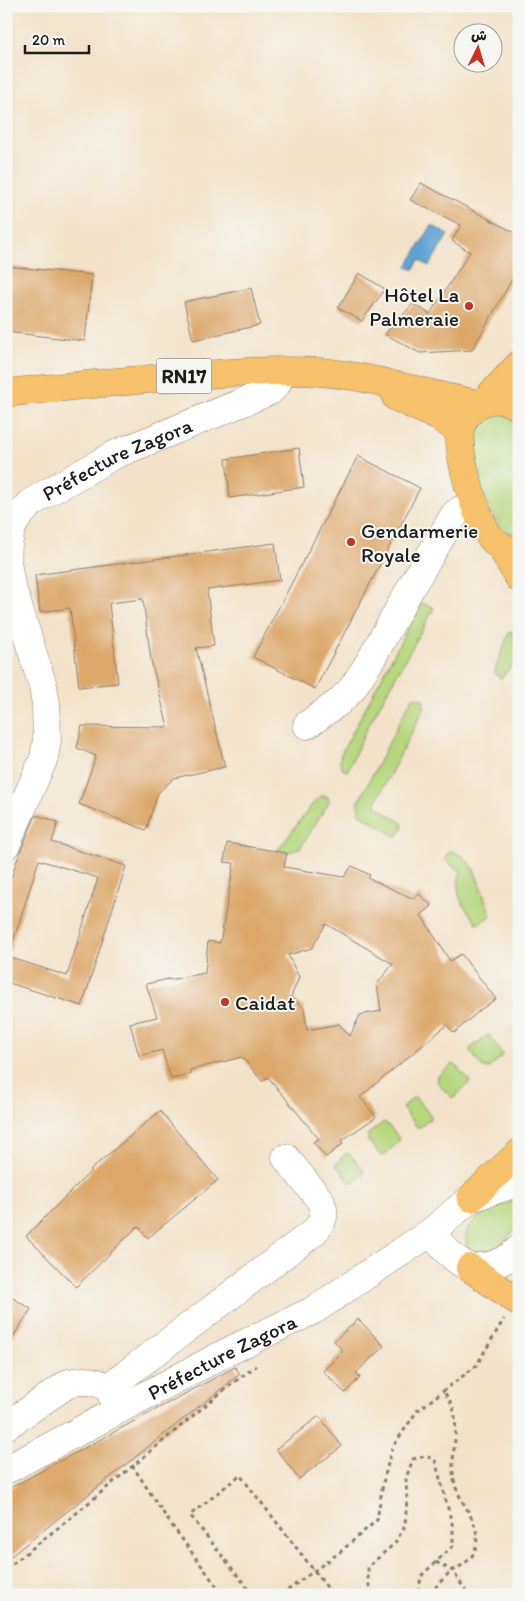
<svg xmlns="http://www.w3.org/2000/svg" width="525" height="1601" viewBox="0 0 525 1601" font-family="Itim,'Playpen Sans Arabic',sans-serif">
  <style>
    .green { fill: #b7d77f; stroke: #6a7a4e }
    .water { fill: #60a2d3; stroke: #3e5f78 }
    .building { fill: #dda76b; fill-rule: evenodd }
    .lines { fill: none; stroke-linecap: round; stroke-linejoin: round }
    .minor-casing { stroke: #877f72; stroke-width: 29 }
    .major-casing { stroke: #877f72; stroke-width: 29 }
    .path { stroke: #877f72; stroke-width: 3; stroke-dasharray: 4 4; stroke-linecap: butt }
    .minor { stroke: #fff; stroke-width: 28 }
    .major { stroke: #f6c16b; stroke-width: 28 }
    .poi-dot { fill: #c8321e; stroke: #f6f6f2; stroke-width: 2 }
    .labels { text-anchor: middle; dominant-baseline: central; stroke-width: 4; stroke-linejoin: round; paint-order: stroke }
    .shield { fill: #f6f6f2; stroke: #5d5d5c; stroke-width: 1 }
    .shield-label { font-size: 20px; font-weight: bold; fill: #1c1c1c }
    .poi-label { font-size: 21px; fill: #1c1c1c; stroke: #f6f6f2; text-anchor: start }
    .street-label { font-size: 21px; fill: #1c1c1c; stroke: #f6f6f2 }
  </style>
  <rect width="100%" height="100%" fill="#f6f6f2"/>
  <filter id="ink" filterUnits="userSpaceOnUse"><feTurbulence type="fractalNoise" baseFrequency=".02" numOctaves="2"/><feDisplacementMap in="SourceGraphic" scale="10" xChannelSelector="R" yChannelSelector="G"/><feConvolveMatrix kernelMatrix="1 2 1 2 8 2 1 2 1" color-interpolation-filters="sRGB"/></filter>
  <filter id="wash" filterUnits="userSpaceOnUse"><feTurbulence type="fractalNoise" baseFrequency=".0096" numOctaves="4" result="noise"/><feDisplacementMap in="SourceGraphic" scale="20" xChannelSelector="R" yChannelSelector="G"/><feGaussianBlur stdDeviation="1.12" result="paint"/><feColorMatrix in="noise" values="0 0 0 0 0 0 0 0 0 0 0 0 0 0 0 0 0 1.4 0 .05"/><feComposite in="paint" operator="in"/></filter>
  <g filter="url(#wash)">
    <rect width="100%" height="100%" fill="#f2e2c9"/>
    <path class="green" d="M497,411l13,5 9,12v107c-32,-2 -47,-75 -46,-101 0,-4 3,-10 4,-15z
      M421,603l13,5 -67,120 -20,43 -5,-2 -2,-8 1,-7z
      M509,632h4l6,25 -18,22 -6,-5v-4z
      M417,697l6,2 1,9 -48,94v4l26,17 1,5 -6,9 -38,-24 -1,-10 54,-105z
      M322,796l6,1 1,5 -28,45 -14,6 -10,-2 38,-50z
      M451,851l13,6 10,12 17,47 -14,8c-14,-21 -24,-26 -16,-53l-14,-9c-2,-5 -1,-8 4,-11z
      M488,1035l2,1 13,19 -14,13h-6l-13,-17 1,-3z
      M454,1064l15,16v3l-14,14 -3,1 -14,-15v-7z
      M413,1098h3l15,18v2l-11,9h-3l-15,-19z
      M384,1122l2,1 13,15v3l-14,14 -3,1 -14,-15v-7z
      M345,1154h4l14,15 1,5 -10,8h-4l-15,-18z
      M519,1199v26c-7,7 -22,26 -30,30 -19,8 -33,-19 -15,-34 10,-9 32,-17 45,-22z"/>
    <path class="water" d="M432,225l16,10 -19,31 -10,-6 -6,10 -6,-4z"/>
    <g id="blocks">
      <path class="building" d="M421,183l98,52 -5,12 5,3v17l-47,83 -52,3 -35,-19 28,-30 17,10 40,-62 -18,-11 9,-16 -51,-25z
        M6,266l86,9 -7,66 -79,-9z
        M359,273l26,16 -23,32 -24,-13z
        M251,288l9,37 -67,15 -9,-38z
        M299,448l5,39 -74,11 -4,-39z
        M358,456l62,32 -105,201 -62,-32z
        M275,543l5,37 -73,10 7,56 -18,2 29,119 -51,11 -16,15 -12,37 -67,-26 17,-48 -19,-8 5,-22 86,1 -17,-67 -8,-61 -34,4 9,80 -39,4 -9,-79 -30,4 -5,-37z
        M36,815l22,7 -6,20 74,24 -44,140 -76,-24v-26l61,20 31,-98 -59,-18 -29,91h-4v-58l14,-41z
        M227,843l60,10 -3,14 60,10 8,-11 18,9 -2,3 46,21 5,-5 13,12 -11,9 29,46 11,-7 35,45 -16,11 -26,23 -7,-8 -87,72 16,20 -35,24 2,3 -17,13 -13,-15 6,-3 -51,-62 -6,4 -20,-24 -52,13 1,4 -20,5 -9,-29 -23,6 -9,-33 27,-6 -11,-33 23,-5v1l36,-7 3,-32 12,2 14,-80 -10,-1zM326,924l67,40 -16,20 4,27 -21,4 -10,21 -11,-12 -32,6 -3,-22 -13,-11 8,-20 -11,-22 24,-7z
        M160,1111l58,69 -70,58 -10,-12 -62,61 -50,-51 65,-65 -1,-1z
        M6,1294l25,15 -25,39z
        M358,1319l26,27 -28,27 4,5 -15,15 -22,-22 20,-20 -9,-10z
        M235,1367l5,7 -234,186v-70z
        M319,1416l23,30 -43,33 -23,-30z"/>
    </g>
  </g>
  <g filter="url(#ink)">
    <use href="#blocks" fill-opacity="0" stroke="#877f72" stroke-width="1"/>
    <g class="lines">
      <g class="minor-casing">
        <g id="minor">
          <path d="M307,725l32,-23 13,-13 18,-28 44,-79 41,-68 6,-4 13,-6"/>
          <path id="s1" d="M6,845l38,-87 3,-18 -1,-36 -3,-18 -32,-102 -4,-21 1,-20 4,-16 7,-11 12,-13 9,-6 74,-42 156,-64 7,-7 2,-12"/>
          <path d="M431,1232c10,14 22,28 38,35 3,2 7,1 11,0 16,-1 27,-7 39,-18"/>
          <path d="M120,1409l-8,-13 -1,-8 6,-7 197,-149c10,-11 12,-19 6,-32l-34,-42"/>
          <path d="M6,1426l63,-43c18,-4 25,-2 42,5"/>
          <path id="s2" d="M6,1470l221,-118 87,-42 117,-78 40,-34 48,-16"/>
        </g>
      </g>
      <g class="major-casing">
        <path id="major" d="M6,393c57,-6 113,-12 170,-16 47,-4 96,-8 143,-5 55,4 106,23 160,32
          M396,397l43,20 21,14
          M485,401l34,-36
          M519,407c-18,-12 -38,-9 -51,7 -4,5 -8,11 -8,18 -2,24 16,91 34,109 6,6 16,10 25,9
          M500,545l19,33
          M471,1198l48,-45
          M470,1268l49,34"/>
      </g>
      <path class="path" d="M132,1465l36,55 55,75
        M436,1562l17,9 15,24
        M6,1569l62,-49 156,-130 32,-24
        M253,1595l-63,-80 50,-40 93,120
        M281,1595l59,-43 37,-32 6,-37 9,-35 25,-37 59,-45 28,-47
        M372,1595l-4,-13v-15l27,-24 10,-17 2,-27 -1,-21 7,-19 13,-3 9,4 18,67v19l-32,30 -2,14 -6,5
        M431,1595c3,-7 11,-15 17,-21 9,-7 22,-11 26,-22 12,-28 -16,-47 -20,-72 -4,-23 5,-45 0,-69 -1,-7 -7,-14 -10,-20"/>
      <use href="#minor" class="minor"/>
      <use href="#major" class="major"/>
    </g>
  </g>
  <g class="poi-dot">
    <circle cx="469" cy="306" r="5"/>
    <circle cx="351" cy="542" r="5"/>
    <circle cx="225" cy="1002" r="5"/>
  </g>
  <g class="labels">
    <rect class="shield" x="156.5" y="358.5" width="55" height="35" rx="4"/>
    <g class="shield-label">
      <text x="184" y="376">RN17</text>
    </g>
    <g class="poi-label">
      <text x="459" y="294" text-anchor="end">Hôtel La<tspan x="459" dy="24">Palmeraie</tspan></text>
      <text x="361" y="530">Gendarmerie<tspan x="361" dy="24">Royale</tspan></text>
      <text x="235" y="1002">Caidat</text>
    </g>
    <g class="street-label">
      <text stroke="none"><textPath href="#s1" startOffset="460">Préfecture Zagora</textPath></text>
      <text stroke="none"><textPath href="#s2" startOffset="244">Préfecture Zagora</textPath></text>
    </g>
  </g>
  <rect width="525" height="1601" fill="none" stroke="#f6f6f2" stroke-width="25"/>
  <g transform="translate(478 48) rotate(5)"><circle r="24" fill="#f6f6f2" stroke="#9f9f9c"/>
  <path d="M0-4L9 19L0 12L-9 19Z" fill="#c8321e"/>
  <text y="-8" font-size="14" font-weight="bold" text-anchor="middle" fill="#1c1c1c">ش</text>
  </g>
  <path d="M25 45v8h64v-8" fill="none" stroke="#1c1c1c" stroke-width="2.5"/>
  <text x="32" y="45" font-size="15" fill="#1c1c1c" stroke="#f6f6f2" stroke-width="4" paint-order="stroke">20 m</text>
</svg>
